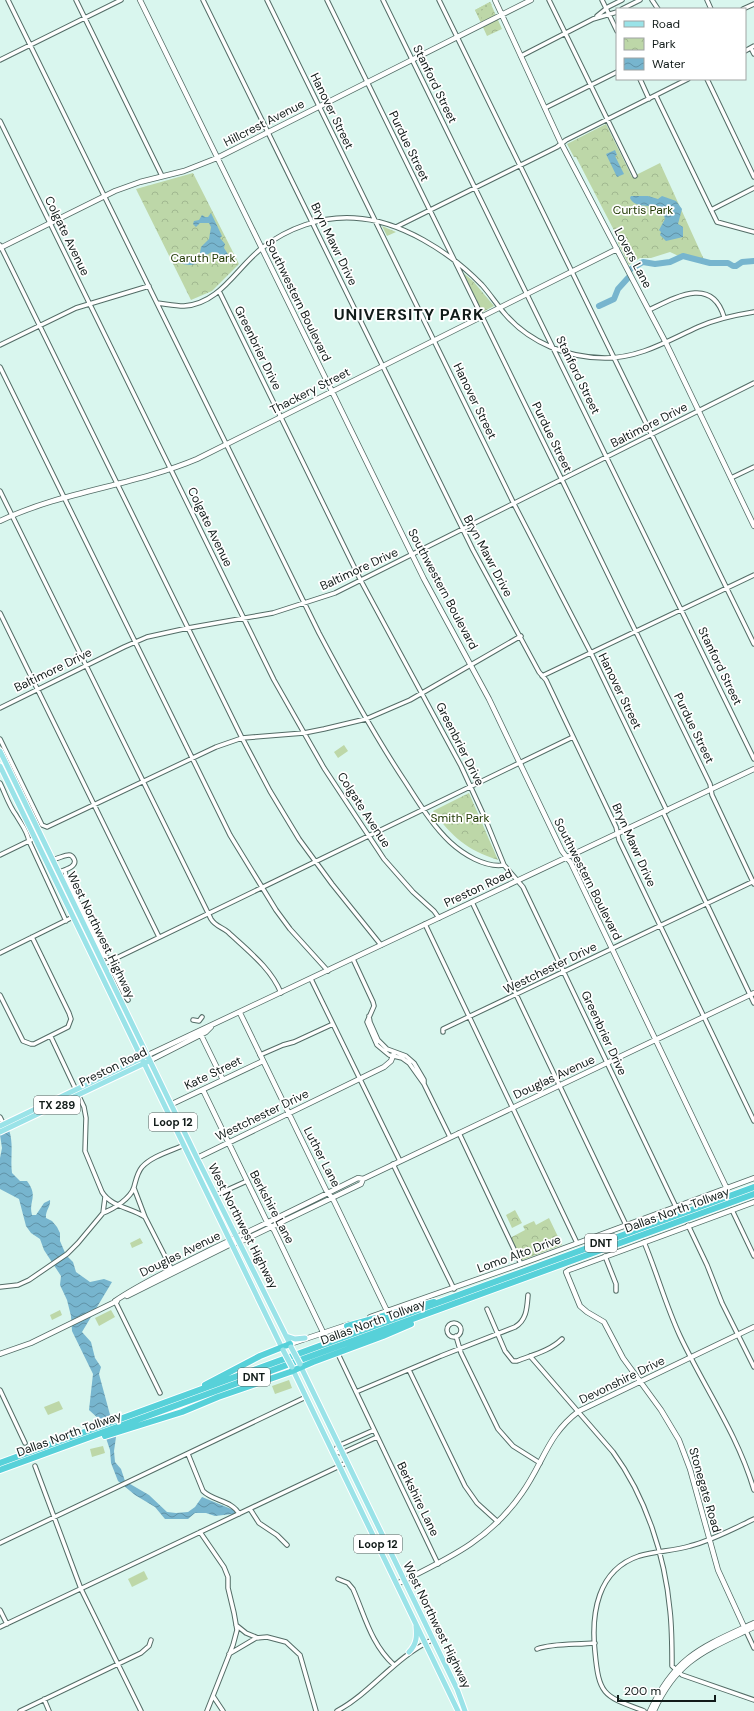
<svg xmlns="http://www.w3.org/2000/svg" width="754" height="1711" viewBox="0 0 754 1711" font-family="'DM Sans',sans-serif">
  <style>
    .grass { fill: #bdd7a8 }
    .park { fill: url(#park-crowns) }
    .garden { fill: url(#garden-dots) }
    .water { fill: url(#water-waves) }
    .lines { fill: none; stroke-linecap: round; stroke-linejoin: round }
    .river { stroke: #77b5ce; stroke-width: 6 }
    .street-casing { stroke: #536c66; stroke-width: 5.5 }
    .secondary-casing { stroke: #536c66; stroke-width: 6 }
    .primary-casing { stroke: #fff; stroke-width: 7 }
    .highway-casing { stroke: #fff; stroke-width: 8 }
    .street { stroke: #fff; stroke-width: 3.5 }
    .secondary { stroke: #fff; stroke-width: 4.5 }
    .primary { stroke: #9ae3e8; stroke-width: 5 }
    .highway { stroke: #57d1d9; stroke-width: 6 }
    .primary-bridge-casing { stroke: #fff; stroke-width: 7; stroke-linecap: butt }
    .primary-bridge { stroke: #9ae3e8; stroke-width: 5 }
    .labels { text-anchor: middle; dominant-baseline: central; stroke-width: 3.5; stroke-linejoin: round; paint-order: stroke }
    .shield { fill: #fff; stroke: #585f5e; stroke-width: 1 }
    .shield-label { font-size: 11px; font-weight: bold; fill: #111b19 }
    .street-label { font-size: 12px; fill: #111b19; stroke: #fff }
    .park-label { font-size: 12px; fill: #233b05; stroke: #fff }
    .district-label { font-size: 16px; font-weight: bold; letter-spacing: 1px; fill: #111b19; stroke: #fff }
  </style>
  <defs>
    <pattern id="park-crowns" width="20" height="18" patternUnits="userSpaceOnUse"><rect width="20" height="18" fill="#bdd7a8"/><path d="M2 6a3 3 0 1 1 6 0M12 15a3 3 0 1 1 6 0" fill="none" stroke="#a1b890"/></pattern>
    <pattern id="garden-dots" width="8" height="8" patternUnits="userSpaceOnUse"><rect width="8" height="8" fill="#bdd7a8"/><path d="M2 2h.1M6 6h.1" fill="none" stroke="#a1b890" stroke-width="1.8" stroke-linecap="round"/></pattern>
    <pattern id="water-waves" width="16" height="10" patternUnits="userSpaceOnUse"><rect width="16" height="10" fill="#77b5ce"/><path d="M0 5q4-4 8 0t8 0" fill="none" stroke="#6092a6"/></pattern>
  </defs>
  <rect width="100%" height="100%" fill="#d9f6ee"/>
  <path class="grass" d="M344,745l4,6 -10,7 -4,-6z
    M140,1238l3,5 -11,5 -2,-5z
    M60,1310l2,5 -10,5 -2,-5z
    M111,1310l4,7 -16,9 -4,-8z
    M289,1380l3,8 -17,6 -3,-8z
    M59,1401l4,8 -15,6 -4,-8z
    M103,1446l2,7 -13,4 -2,-8z
    M144,1571l4,8 -16,8 -4,-8z"/>
  <path class="park" d="M490,2l12,27 -15,7 -12,-26z
    M606,124l26,53 28,-14 46,101 -21,-5 -15,-7 -19,6h-11l-11,7 -11,-22 1,-3 -43,-83h-2l-7,-13z
    M193,173l46,91 -27,27 -21,9 -55,-111z
    M382,226l14,6 -9,4z
    M461,271l12,10 21,25 -13,7z
    M469,793l29,67c-31,-10 -46,-23 -65,-49z
    M515,1210l7,13 -10,5 -6,-13z
    M549,1218l13,27 -42,16 -10,-23 15,-8 -2,-4 11,-5 2,4z"/>
  <path class="garden" d="M490,2l2,3 -13,7 3,6 -2,2 -5,-10z"/>
  <path class="water" d="M615,150l2,5 -2,1 9,18 -7,3 -11,-23z
    M631,196h17l10,3 4,-3 14,5 6,8 -4,15 5,3v10l-17,4 -6,-6 1,-3 -2,-2 6,-11 -4,-12c-9,-2 -26,2 -31,-9z
    M211,213l11,23 -2,2 5,6 -1,4 7,11 -1,4 -5,-1 -13,-10c-17,8 -11,18 -36,10l8,-3 9,3 6,-3 2,-12 8,-8 2,-12 -2,-4h-9l-4,4 -3,-3 1,-3 5,-1 3,-5 3,2h3z
    M9,1130c5,14 1,29 3,43l8,8h7c12,16 1,20 5,34h4l8,-12 6,-3c1,6 -5,11 -4,18l6,3 5,6 3,6v8l6,14 7,7 3,10 14,10 14,-3 8,3 -30,50 9,10 4,16 6,9 -2,7 17,63 -2,14 1,11 6,7 4,12 24,14 18,17 9,1 12,-1 7,-5 7,-10 39,16 -26,3 -9,-3h-11l-7,6h-23l-10,-12 -20,-12 -17,-14 -7,-18 -1,-13 -10,-30 -11,-10 4,-36 -21,-43 -1,-15 -4,-16 -7,-15 1,-9 -17,-26 -4,-11 -9,-6 -5,-7 -7,-27 -19,-10v-31l2,-10 -2,-13z"/>
  <g class="lines">
    <path class="river" d="M631,269l12,-7 12,2 15,-2 13,-6 27,7h18l5,3h3l6,-4 12,-1
      M599,306l15,-7 4,-10 10,-11"/>
    <g class="street-casing">
      <path id="street" d="M8,0l311,633c27,51 55,102 87,150 13,20 26,42 44,59 13,12 35,26 54,23
        M76,0l86,176
        M203,0l270,550 66,122 7,8 70,147 3,13 135,281
        M267,0l247,504 77,149 76,158
        M327,0l235,480 148,304 2,11 42,89
        M383,0l371,759
        M439,0l315,644
        M549,0l86,176
        M602,0l15,31
        M652,0l6,9
        M707,0l4,9
        M622,9l18,-9
        M743,9l11,-5
        M597,16l11,-9 14,-7
        M751,48l3,6
        M745,51l9,-5
        M521,56l72,-37 24,-7
        M0,60l121,-60
        M640,79l9,20
        M707,79l47,98
        M656,96l61,126 37,10
        M545,108l72,-36
        M0,121l274,559 50,88 60,91 29,33 21,19 5,7
        M711,210l43,-22
        M396,227l147,-73 14,-7 9,-7 122,-61
        M0,245l242,493 28,53 29,48 33,45 49,61
        M219,291l142,290 100,185 23,50 20,49 19,22 153,320
        M157,303c9,1 18,3 27,3 36,-2 53,-39 78,-58 26,-20 59,-32 92,-30 46,2 96,34 128,67 8,9 15,20 23,29 25,29 63,44 100,44 35,0 62,-17 93,-31 18,-8 37,-12 56,-15
        M649,310c27,-13 63,-34 75,7
        M0,345l76,-37 73,-22
        M0,367l230,468 46,75 14,19 38,42
        M731,478l23,-11
        M0,491l211,428c4,7 11,8 17,13 19,18 43,36 53,61
        M0,613l159,324
        M542,676l212,-101
        M0,708l124,-61 23,-10 41,-9 85,-15 62,-20 419,-210
        M0,739l42,86 5,2 169,-80 26,-9 62,-5 20,-4 42,-10 44,-19 111,-64
        M0,783c5,10 9,23 16,32 5,9 11,15 13,26l37,80
        M663,812l91,191
        M0,855l35,-17
        M53,859c5,0 11,-4 16,-4 2,0 4,2 5,4 4,8 -10,11 -15,13
        M65,870l1,7 38,79 10,4 3,6 -4,6 12,24 3,4
        M472,902l154,323
        M425,924l152,319
        M0,953l79,-39
        M353,959l20,43 1,4 -7,16 10,23 12,10 13,3 7,5 15,21
        M102,965l471,-228
        M311,979l89,182
        M0,995l23,46 8,3h3l34,-17 3,-8 -2,-6 -37,-76
        M369,1016l1,6 8,18 9,9 19,7 8,7 10,17v4l26,53
        M193,1020l6,1 3,-4
        M443,1032v-3l311,-148
        M51,1037l33,70 2,11 -1,33 17,41c9,15 30,16 43,25
        M260,1055l23,-10 11,-3 39,-18
        M0,1117l4,8
        M459,1133l62,131
        M393,1164l61,125
        M134,1188l11,29 27,53
        M216,1195l31,-14
        M732,1210l22,46
        M103,1213c11,-4 28,-15 31,-26 2,-7 3,-14 8,-20 10,-11 29,-16 42,-22
        M688,1225l19,40 15,38 32,64
        M644,1242c13,31 22,64 36,94 25,53 57,97 74,154
        M605,1256l11,28v7
        M0,1287l18,-2 11,-5 38,-26 11,-11 25,-30 2,-16
        M115,1301l45,92
        M487,1309l18,42 8,10h4c15,-6 33,-10 45,-22
        M447 1330a7 7 0 1 1 14 0a7 7 0 1 1-14 0Z
        M456,1336l5,17 37,76 15,17 27,17
        M339,1356l99,208
        M530,1356l83,96c33,45 52,104 57,159 2,18 2,37 2,55l10,9 72,25
        M409,1370l56,116 12,17 21,19
        M0,1390l25,53
        M356,1392l85,-36 74,-29c12,-7 12,-20 13,-32
        M334,1452l8,1 35,-16
        M334,1452l4,-6 36,-16
        M188,1454l15,37c10,10 30,10 36,23
        M35,1466l46,123 60,122
        M250,1509l9,14 18,12 10,10
        M200,1532l24,35 4,10v11l6,25 3,17 -4,15 -26,66
        M0,1543l306,-146
        M338,1579l10,4 5,6c12,27 18,55 41,76
        M0,1610l7,14
        M236,1625l10,8 12,5
        M0,1627l346,-164
        M746,1631l8,17
        M537,1649c17,-6 39,-4 58,-6
        M229,1654l27,-16 11,-1 19,5 14,13 16,56
        M213,1696l10,15
        M44,1699l5,12
        M20,1711l121,-58 8,-7 2,-6
        M337,1711c35,-19 58,-54 95,-71
        M644,1711c-40,-15 -45,-15 -49,-59 -4,-38 2,-82 44,-96 17,-5 35,-5 51,-10 23,-6 43,-17 64,-27"/>
    </g>
    <g class="secondary-casing">
      <path id="secondary" d="M140,0l284,579 65,120 73,152 9,12 156,326
        M495,0l65,141 106,202 88,183
        M0,248l115,-57 25,-9 44,-11 33,-13 314,-158
        M0,521c63,-30 133,-35 197,-62l420,-210
        M240,1013l86,177 8,11 53,110
        M200,1033l23,47
        M148,1055l606,-286
        M151,1060l55,-28 5,-5
        M203,1090l64,132 7,8 48,100 1,4
        M172,1104l91,-43
        M197,1158l187,-91 7,-6 3,-8
        M127,1296l102,-51 15,-5 117,-56 2,-5
        M115,1301c31,-21 64,-35 97,-52 49,-23 98,-47 146,-71l5,1 391,-186
        M370,1317l151,-53 233,-86
        M290,1344l60,-20
        M0,1354l31,-11 86,-42
        M397,1584c50,-25 92,-43 125,-91 22,-31 25,-58 57,-82l175,-84
        M746,1631l-28,-61 -28,-101 -11,-29 -18,-30 -38,-52 -19,-36 -17,-10 -7,-6 -14,-34 3,-2 185,-68
        M650,1711c25,-55 52,-64 104,-88
        M654,1711c23,-52 53,-61 100,-84"/>
    </g>
    <g class="primary-casing">
      <path id="primary" d="M0,751l197,407 94,188
        M0,766l283,584
        M0,1126l144,-69
        M0,1132l147,-70
        M286,1336l9,3 10,-1
        M300,1365l157,324 8,22
        M292,1368l166,343
        M409,1652c8,-8 8,-16 7,-26"/>
    </g>
    <g class="highway-casing">
      <path id="highway" d="M347,1326l87,-24
        M205,1385l55,-29 30,-12
        M105,1436l77,-24 36,-15 72,-25 23,-10 70,-26 28,-12
        M0,1463l754,-276
        M0,1470l754,-276"/>
    </g>
    <use href="#street" class="street"/>
    <use href="#secondary" class="secondary"/>
    <use href="#primary" class="primary"/>
    <use href="#highway" class="highway"/>
    <g class="primary-bridge-casing">
      <path id="primary-bridge" d="M291,1347l9,17
        M283,1350l9,17"/>
    </g>
    <use href="#primary-bridge" class="primary-bridge"/>
  </g>
  <g class="labels">
    <g class="shield">
      <rect x="34" y="1096" width="46" height="18" rx="3"/>
      <rect x="149" y="1113" width="48" height="18" rx="3"/>
      <rect x="585" y="1234" width="32" height="18" rx="3"/>
      <rect x="238" y="1368" width="32" height="18" rx="3"/>
      <rect x="354" y="1535" width="48" height="18" rx="3"/>
    </g>
    <g class="shield-label">
      <text x="57" y="1105">TX 289</text>
      <text x="173" y="1122">Loop 12</text>
      <text x="601" y="1243">DNT</text>
      <text x="254" y="1377">DNT</text>
      <text x="378" y="1544">Loop 12</text>
    </g>
    <g class="street-label">
      <text transform="translate(435 84) rotate(64)">Stanford Street</text>
      <text transform="translate(332 111) rotate(64)">Hanover Street</text>
      <text transform="translate(264 123) rotate(-27)">Hillcrest Avenue</text>
      <text transform="translate(409 146) rotate(64)">Purdue Street</text>
      <text transform="translate(67 236) rotate(64)">Colgate Avenue</text>
      <text transform="translate(334 244) rotate(64)">Bryn Mawr Drive</text>
      <text transform="translate(633 258) rotate(62)">Lovers Lane</text>
      <text transform="translate(298 300) rotate(64)">Southwestern Boulevard</text>
      <text transform="translate(258 348) rotate(64)">Greenbrier Drive</text>
      <text transform="translate(578 375) rotate(64)">Stanford Street</text>
      <text transform="translate(310 391) rotate(-27)">Thackery Street</text>
      <text transform="translate(475 401) rotate(64)">Hanover Street</text>
      <text transform="translate(649 425) rotate(-27)">Baltimore Drive</text>
      <text transform="translate(552 437) rotate(64)">Purdue Street</text>
      <text transform="translate(210 527) rotate(64)">Colgate Avenue</text>
      <text transform="translate(488 556) rotate(62)">Bryn Mawr Drive</text>
      <text transform="translate(359 569) rotate(-25)">Baltimore Drive</text>
      <text transform="translate(443 589) rotate(62)">Southwestern Boulevard</text>
      <text transform="translate(720 666) rotate(64)">Stanford Street</text>
      <text transform="translate(53 670) rotate(-26)">Baltimore Drive</text>
      <text transform="translate(620 691) rotate(64)">Hanover Street</text>
      <text transform="translate(694 728) rotate(64)">Purdue Street</text>
      <text transform="translate(460 744) rotate(63)">Greenbrier Drive</text>
      <text transform="translate(364 810) rotate(57)">Colgate Avenue</text>
      <text transform="translate(634 845) rotate(66)">Bryn Mawr Drive</text>
      <text transform="translate(588 879) rotate(63)">Southwestern Boulevard</text>
      <text transform="translate(478 888) rotate(-25)">Preston Road</text>
      <text transform="translate(101 935) rotate(64)">West Northwest Highway</text>
      <text transform="translate(550 968) rotate(-26)">Westchester Drive</text>
      <text transform="translate(604 1033) rotate(65)">Greenbrier Drive</text>
      <text transform="translate(113 1067) rotate(-26)">Preston Road</text>
      <text transform="translate(213 1073) rotate(-26)">Kate Street</text>
      <text transform="translate(554 1077) rotate(-25)">Douglas Avenue</text>
      <text transform="translate(262 1115) rotate(-26)">Westchester Drive</text>
      <text transform="translate(322 1157) rotate(63)">Luther Lane</text>
      <text transform="translate(272 1207) rotate(62)">Berkshire Lane</text>
      <text transform="translate(677 1210) rotate(-20)">Dallas North Tollway</text>
      <text transform="translate(243 1226) rotate(63)">West Northwest Highway</text>
      <text transform="translate(180 1254) rotate(-26)">Douglas Avenue</text>
      <text transform="translate(519 1254) rotate(-20)">Lomo Alto Drive</text>
      <text transform="translate(373 1322) rotate(-20)">Dallas North Tollway</text>
      <text transform="translate(622 1380) rotate(-26)">Devonshire Drive</text>
      <text transform="translate(69 1434) rotate(-20)">Dallas North Tollway</text>
      <text transform="translate(705 1490) rotate(74)">Stonegate Road</text>
      <text transform="translate(418 1499) rotate(64)">Berkshire Lane</text>
      <text transform="translate(437 1625) rotate(64)">West Northwest Highway</text>
    </g>
    <g class="park-label">
      <text x="643" y="210">Curtis Park</text>
      <text x="203" y="258">Caruth Park</text>
      <text x="460" y="818">Smith Park</text>
    </g>
    <g class="district-label">
      <text x="409" y="314">UNIVERSITY PARK</text>
    </g>
  </g>
  <rect x="616" y="8" width="130" height="72" fill="#ffffff" stroke="#a0a4a3"/>
  <rect x="624" y="21" width="20" height="6" fill="#9ae3e8" stroke="#a0a4a3"/>
  <text x="652" y="28" font-size="12" fill="#111b19">Road</text>
  <rect x="624" y="38" width="20" height="12" fill="url(#park-crowns)" stroke="#a0a4a3"/>
  <text x="652" y="48" font-size="12" fill="#111b19">Park</text>
  <rect x="624" y="58" width="20" height="12" fill="url(#water-waves)" stroke="#a0a4a3"/>
  <text x="652" y="68" font-size="12" fill="#111b19">Water</text>
  <path d="M618 1695v6h97v-6" fill="none" stroke="#111b19" stroke-width="2"/>
  <text x="624" y="1695" font-size="12" fill="#111b19" stroke="#ffffff" stroke-width="3" paint-order="stroke">200 m</text>
</svg>
